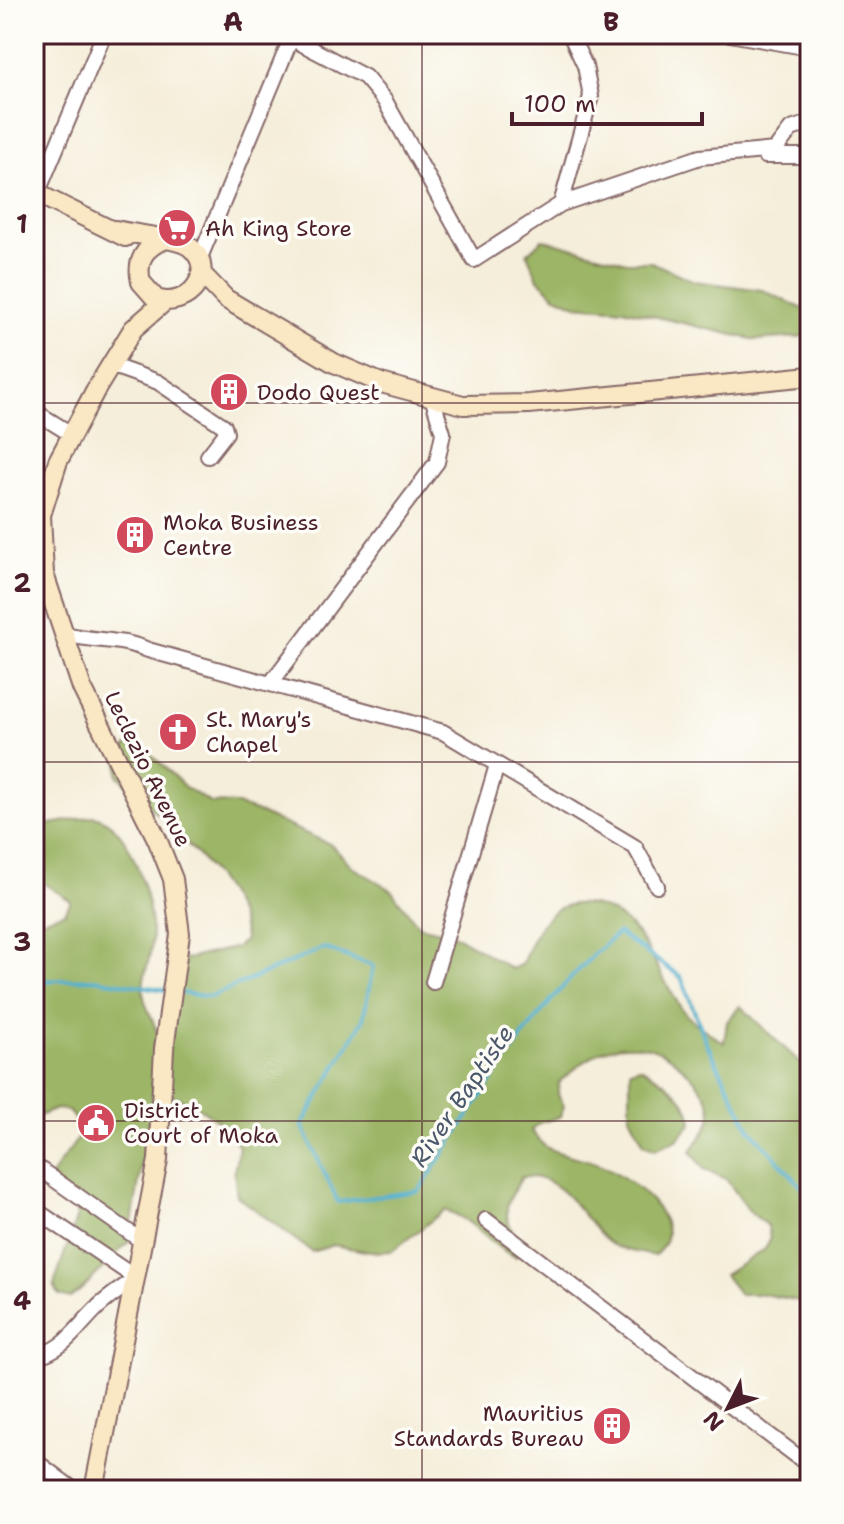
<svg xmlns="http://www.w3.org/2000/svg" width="844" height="1524" viewBox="0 0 844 1524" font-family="'Shantell Sans',sans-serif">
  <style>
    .forest { fill: #9cb566; stroke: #736a48; stroke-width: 2 }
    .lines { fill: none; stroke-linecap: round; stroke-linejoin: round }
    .stream { stroke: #4eaecd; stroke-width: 4 }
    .minor-casing { stroke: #866768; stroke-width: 18 }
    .secondary-casing { stroke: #866768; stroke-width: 22 }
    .minor { stroke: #fff; stroke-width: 14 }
    .secondary { stroke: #fae7c3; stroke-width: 18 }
    .grid { fill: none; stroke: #4a1f2b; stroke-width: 2; stroke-opacity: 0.55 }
    .labels { text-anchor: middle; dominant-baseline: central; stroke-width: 7; stroke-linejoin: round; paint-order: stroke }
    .poi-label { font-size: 22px; fill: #4a1f2b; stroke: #fdfcf7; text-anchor: start }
    .street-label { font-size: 22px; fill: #4a1f2b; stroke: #fdfcf7 }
    .water-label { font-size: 24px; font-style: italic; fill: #4c586c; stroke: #fdfcf7 }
    .neatline { fill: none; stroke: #4a1f2b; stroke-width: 3 }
    .grid-label { font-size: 26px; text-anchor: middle; font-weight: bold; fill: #4a1f2b }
  </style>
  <rect width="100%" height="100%" fill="#fdfcf7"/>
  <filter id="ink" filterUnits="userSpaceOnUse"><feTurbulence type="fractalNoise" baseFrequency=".0125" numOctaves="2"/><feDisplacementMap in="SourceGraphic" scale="16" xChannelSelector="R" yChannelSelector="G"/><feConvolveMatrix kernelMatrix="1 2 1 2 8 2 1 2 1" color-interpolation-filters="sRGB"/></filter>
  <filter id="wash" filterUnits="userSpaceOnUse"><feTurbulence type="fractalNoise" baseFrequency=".006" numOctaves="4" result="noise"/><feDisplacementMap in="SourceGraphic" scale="32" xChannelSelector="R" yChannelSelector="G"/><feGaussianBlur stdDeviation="1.8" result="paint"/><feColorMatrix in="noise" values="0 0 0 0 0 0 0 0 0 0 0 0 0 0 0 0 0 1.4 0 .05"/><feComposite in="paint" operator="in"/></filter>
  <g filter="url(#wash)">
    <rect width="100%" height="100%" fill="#f5eeda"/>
    <path class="forest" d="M542,239l85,23h24l43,19 68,9 48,22v21l-11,4 -44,3 -132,-31 -47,-4 -22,-10 -16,-16 -11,-25z
      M134,738l51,49 26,16 23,1 21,7 75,33 24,24 36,21 29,37 34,8 59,35 10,-5c11,-28 25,-63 61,-60 59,4 71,68 101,108 9,12 27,21 40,31l3,-21 13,-16 70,66v231l-47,-9h-24l-15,-19 41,-26 5,-10 -2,-13 -18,-14 -24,-33 -22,-10 -13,-18c7,-11 20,-24 20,-38 0,-22 -36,-57 -57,-64 -11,-4 -31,-4 -43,-1 -18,4 -38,23 -52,34l-1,12 6,12 -4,11 -21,6 -8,7c5,6 10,15 17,18 15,8 33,9 48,15 30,11 99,60 58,93 -12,-3 -32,-5 -43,-12 -26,-17 -45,-72 -89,-67 -20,34 -20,35 -1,70l-5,10c-30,-13 -40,-37 -71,-47l-53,41 -22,1 -37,-7 -21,7 -75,-56 -3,-25 5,-24c-17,-32 -46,-42 -77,-57l20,-130 55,-13 8,-7c-3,-56 -89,-125 -127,-165l1,-21z
      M94,816c39,9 56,84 58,120 1,18 -9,36 -9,54 0,18 16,35 15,52 -5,67 -19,134 -29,200 -22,18 -36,41 -59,56l-11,-3 -5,-10 23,-69 -3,-11 -22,-9 -5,-11c9,-24 31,-39 35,-58l-15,-17 -11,-1 -22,9v-195l31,-11 6,-11 -37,-24v-50z
      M640,1067c21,11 50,31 52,56l-15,17 -22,9 -11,-5 -14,-28v-46z"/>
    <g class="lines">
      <path class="stream" d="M34,981l59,-2 74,11
        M175,992l35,5 114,-49 49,18 -10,54 -61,105 36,77 81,-11c60,-90 115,-188 199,-258l63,44 26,67 43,85 60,67"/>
    </g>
  </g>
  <g filter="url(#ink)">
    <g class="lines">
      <g class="minor-casing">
        <path id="minor" d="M730,34l80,14
          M291,38l74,39 20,24 89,159 87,-56 30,-108 -6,-30 -15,-32
          M765,156h45
          M37,194l67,-160
          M561,204l139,-47 75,-7 16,-21 19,-6
          M199,260l94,-226
          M110,365l48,17 66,44 2,7 -18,23
          M34,411l37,23
          M65,634c29,8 56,4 83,16l295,82 192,115 22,39
          M271,683l166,-221 6,-29 -11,-36
          M433,982l64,-217
          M34,1165l109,77
          M34,1209l102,69c-13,10 -30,20 -41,32 -21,21 -31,40 -61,47
          M486,1220l324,246
          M34,1460l40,30"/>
      </g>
      <g class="secondary-casing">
        <path id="secondary" d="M34,192l91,45
          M115,230c19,5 62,7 75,17 29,24 -2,63 -34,52l-15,-17c-5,-21 3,-35 23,-42
          M201,273l25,26 108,64 47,20 82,22 66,-1 281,-28
          M94,1490l64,-330 6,-111 16,-115 -7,-55 -16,-40 -75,-151 -38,-114 -3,-59 17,-54 37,-70 38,-62 31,-27"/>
      </g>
      <use href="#minor" class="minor"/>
      <use href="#secondary" class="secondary"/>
    </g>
  </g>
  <path class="grid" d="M422,34v1456M34,403h776M34,762h776M34,1121h776"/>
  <defs>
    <g id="supermarket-disc" transform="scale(2)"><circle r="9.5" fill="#d1495b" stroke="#fdfcf7"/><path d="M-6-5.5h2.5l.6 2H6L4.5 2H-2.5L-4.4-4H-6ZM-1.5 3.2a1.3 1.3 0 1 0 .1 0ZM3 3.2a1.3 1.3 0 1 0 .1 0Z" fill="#fff"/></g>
    <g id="building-disc" transform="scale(2)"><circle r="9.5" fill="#d1495b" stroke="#fdfcf7"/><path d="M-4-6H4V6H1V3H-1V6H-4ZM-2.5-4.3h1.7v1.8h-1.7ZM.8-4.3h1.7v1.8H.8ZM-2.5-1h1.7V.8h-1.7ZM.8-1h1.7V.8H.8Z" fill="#fff"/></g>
    <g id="church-disc" transform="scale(2)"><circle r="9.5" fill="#d1495b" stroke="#fdfcf7"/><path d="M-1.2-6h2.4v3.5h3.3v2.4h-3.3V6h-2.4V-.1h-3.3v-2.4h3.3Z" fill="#fff"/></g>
    <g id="civic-disc" transform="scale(2)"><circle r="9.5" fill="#d1495b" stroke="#fdfcf7"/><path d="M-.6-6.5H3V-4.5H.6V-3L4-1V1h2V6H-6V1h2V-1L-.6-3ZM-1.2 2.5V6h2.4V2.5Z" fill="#fff"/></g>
  </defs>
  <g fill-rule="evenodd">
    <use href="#supermarket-disc" x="177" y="228"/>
    <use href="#building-disc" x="229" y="392"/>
    <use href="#building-disc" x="135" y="535"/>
    <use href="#church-disc" x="178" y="732"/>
    <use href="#civic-disc" x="96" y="1123"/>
    <use href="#building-disc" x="612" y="1426"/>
  </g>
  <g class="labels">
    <g class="poi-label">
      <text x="205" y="228">Ah King Store</text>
      <text x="257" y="392">Dodo Quest</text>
      <text x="163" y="522">Moka Business<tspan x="163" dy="25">Centre</tspan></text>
      <text x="206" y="719">St. Mary's<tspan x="206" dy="25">Chapel</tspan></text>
      <text x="124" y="1110">District<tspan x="124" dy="25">Court of Moka</tspan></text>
      <text x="584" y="1413" text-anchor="end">Mauritius<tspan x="584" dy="25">Standards Bureau</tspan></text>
    </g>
    <g class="street-label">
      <text transform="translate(148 769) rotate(64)">Leclezio Avenue</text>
    </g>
    <g class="water-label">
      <text transform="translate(462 1096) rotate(-56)">River Baptiste</text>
    </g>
  </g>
  <rect width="844" height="1524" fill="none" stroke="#fdfcf7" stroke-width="88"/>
  <g transform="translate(728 1408) rotate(228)" stroke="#fdfcf7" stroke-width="6" paint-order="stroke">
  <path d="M0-6L14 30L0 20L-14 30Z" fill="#4a1f2b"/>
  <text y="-12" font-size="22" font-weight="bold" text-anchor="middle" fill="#4a1f2b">N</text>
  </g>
  <path d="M512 112v12h190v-12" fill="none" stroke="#4a1f2b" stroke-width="4"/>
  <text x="524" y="112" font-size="24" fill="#4a1f2b" stroke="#fdfcf7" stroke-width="6" paint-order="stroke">100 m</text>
  <rect x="44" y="44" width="756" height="1436" class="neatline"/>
  <g class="grid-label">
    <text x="233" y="31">A</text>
    <text x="611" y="31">B</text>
    <text x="22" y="233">1</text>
    <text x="22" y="592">2</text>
    <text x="22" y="951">3</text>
    <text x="22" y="1310">4</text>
  </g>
</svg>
